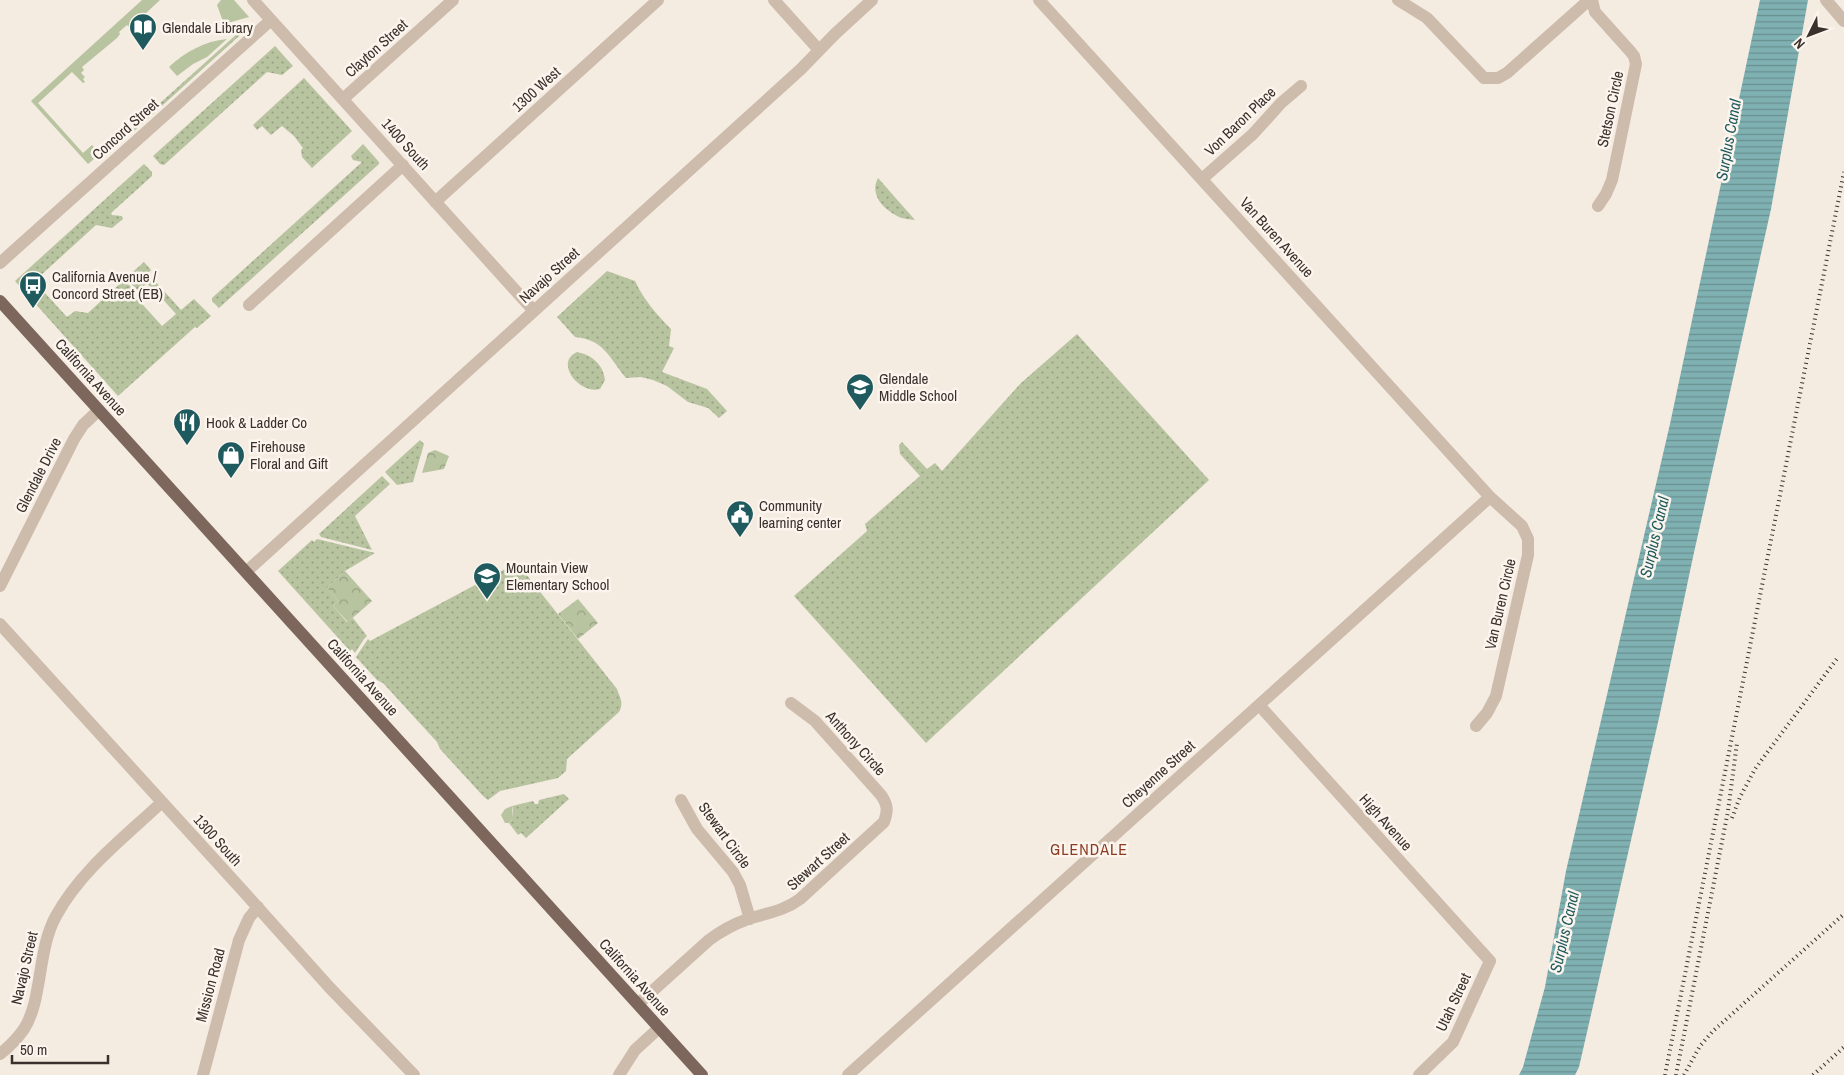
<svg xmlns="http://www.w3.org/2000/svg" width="1844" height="1075" viewBox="0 0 1844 1075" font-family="'Archivo Narrow',sans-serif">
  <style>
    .grass { fill: url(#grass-dots) }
    .forest { fill: url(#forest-crowns) }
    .garden { fill: #b8c4a0 }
    .water { fill: url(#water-rules) }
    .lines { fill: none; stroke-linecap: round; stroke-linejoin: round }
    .minor { stroke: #cdbbac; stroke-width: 12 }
    .major { stroke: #7d675c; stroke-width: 12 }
    .rail { stroke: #3b302b; stroke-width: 4; stroke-dasharray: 1 4; stroke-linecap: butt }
    .labels { text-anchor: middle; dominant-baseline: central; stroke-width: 5; stroke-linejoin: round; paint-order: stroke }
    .poi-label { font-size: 15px; fill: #3b302b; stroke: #fbf5ee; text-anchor: start }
    .street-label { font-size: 15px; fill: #3b302b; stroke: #fbf5ee }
    .water-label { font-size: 16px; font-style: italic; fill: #1f5a5e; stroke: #fbf5ee }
    .neighbourhood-label { font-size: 16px; letter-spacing: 1px; fill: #8c3b22; stroke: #fbf5ee }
  </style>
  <defs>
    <pattern id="grass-dots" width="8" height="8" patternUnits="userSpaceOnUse" patternTransform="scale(1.25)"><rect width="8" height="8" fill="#b8c4a0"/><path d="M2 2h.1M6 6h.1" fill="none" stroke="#97a083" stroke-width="1.8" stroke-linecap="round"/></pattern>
    <pattern id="forest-crowns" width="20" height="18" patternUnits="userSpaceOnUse" patternTransform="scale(1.25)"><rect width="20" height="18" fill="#b8c4a0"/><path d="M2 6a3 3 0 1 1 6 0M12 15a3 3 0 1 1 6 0" fill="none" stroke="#97a083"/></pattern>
    <pattern id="water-rules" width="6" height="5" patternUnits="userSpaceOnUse" patternTransform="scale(1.25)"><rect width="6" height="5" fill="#7fb0b2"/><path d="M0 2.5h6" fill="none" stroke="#699091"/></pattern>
  </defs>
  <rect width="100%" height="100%" fill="#f4ebe1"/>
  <path class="grass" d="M251,23l-3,5 -115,104 -4,-1 119,-107z
    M275,46l18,20 -11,9 -15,-3 -103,93 -4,-1 -7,-8z
    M304,78l48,53 -40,37 -10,-11 -1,-7 2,-2 -9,-12 -12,-10 -11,9 -9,-9 -5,4 -4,-5z
    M363,144l16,18v2l-160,144 -7,-7v-3l150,-136 -9,-2 -2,-4z
    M144,164l8,8v4l-41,37 1,2 10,1 1,3 -11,9 -16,-3 -56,51 7,9 -4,6 24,26 8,-6 13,2 36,-33 12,12 -2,3 28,31 14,-12 -17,-19 5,-4 17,19 13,-11 17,17 -14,12 -2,-1 -77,69 -103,-115z
    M878,178l37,42c-5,-1 -12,-1 -16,-3 -15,-7 -30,-22 -21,-39z
    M144,262l7,8 -3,3 13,15 -6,5 -8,-10 -9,8 -12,-13z
    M607,271l28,10c9,19 21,33 36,48l-2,17 5,2 -12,24 45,17 20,22 -8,7 -11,-10 -20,-6 -21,-16 -14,-6 -12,-3 -15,1c-17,-20 -21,-38 -51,-41l-18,-20z
    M1077,334l132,146 -283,263 -132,-147 73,-65 -2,-7 55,-48 -20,-22 -1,-9 3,-3 25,27 8,-6 7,8 79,-88z
    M577,352c15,3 26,12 28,28l-5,9c-21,6 -46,-27 -23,-37z
    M420,440l4,4 -11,38 -16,3 -12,-13z
    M382,476l8,8 -35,32 17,34 -51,-13 -2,-3z
    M317,539l58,14 -30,18 -18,17 11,13 -5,5 14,16 6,-4 14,18 -3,3 -9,14 -3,-4 -2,2 -72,-80 34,-31 2,2z
    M507,568l14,3 5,3 91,115c3,9 7,14 2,23l-52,47 -1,12 -8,7 -58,13 -12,9 -5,-4 -43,-47 -3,-7 -54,-59 -6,-3 -21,-23 12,-18 2,2z
    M564,794l5,5 -43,39 -5,-5 -3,2 -9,-12c5,-4 5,-12 3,-17l21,-5 2,3h3l1,-4z"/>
  <path class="forest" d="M435,450l14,6 -5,13 -22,4 6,-20z
    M345,571l27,30 -24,21 -15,-16 5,-5 -11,-13z
    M578,599l20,24 -20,16 -20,-25z"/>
  <path class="garden" d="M142,0h18l-30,28 -3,-3 -8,7 1,2 -3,4 -35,29 2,3 -3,3 4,4 -2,2 2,3 -2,1 -11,-11 -34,31 45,50 9,-8 8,9 -12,10 -57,-63z
    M221,0h13l15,17 -25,7 -7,-19z
    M227,39l-20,18 -14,7 -16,12 -8,-9c16,-15 36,-26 58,-28z
    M512,806l1,12 -4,5h-4l-4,-8 4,-6z"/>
  <path class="water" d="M1760,0h48l-37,209 -78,348 -34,161 -80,349 -4,8h-56l4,-8 22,-80 21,-116 104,-447z"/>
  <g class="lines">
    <path class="minor" d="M253,0l281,311
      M774,0l45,50
      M1039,0l451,497 32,29 6,13v16l-32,141 -9,17 -11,13
      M1398,0l29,18 57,60h14l9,-5 82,-73
      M1592,0l3,12 35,39 4,5 2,8 -24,116 -6,14 -8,12
      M1826,0l18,21
      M343,99l110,-99
      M1202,179l51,-45 28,-31 20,-17
      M435,202l223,-202
      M0,263l271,-243
      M249,305l154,-140
      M246,572l555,-503 34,-35 37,-34
      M0,586l74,-147 9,-14 16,-15
      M0,624l244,268 86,96 84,87
      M1259,705l231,256 -37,81 -34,33
      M681,800l16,29 36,43 7,13 10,34
      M638,1004l71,-64c12,-9 25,-16 39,-21 19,-6 36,-8 52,-20l84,-77c4,-11 4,-17 -3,-27l-66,-74 -24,-18
      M0,1054c9,-7 17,-15 24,-25 19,-30 13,-79 32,-113 25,-46 69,-79 106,-114
      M203,1075l36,-135 10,-22 9,-11
      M619,1075l16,-25 24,-22
      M848,1075l642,-578"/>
    <path class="major" d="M0,301l702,774"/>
    <path class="rail" d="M1732,818l8,-21 15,-28 84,-113
      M1665,1075l179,-903
      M1676,1075l52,-264 9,-68
      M1684,1075l16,-29 13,-15 131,-117
      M1813,1075l31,-28"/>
  </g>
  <defs>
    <g id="library-pin" transform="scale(1.4375)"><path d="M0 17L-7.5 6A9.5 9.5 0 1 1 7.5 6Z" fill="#1f5a5e" stroke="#fbf5ee"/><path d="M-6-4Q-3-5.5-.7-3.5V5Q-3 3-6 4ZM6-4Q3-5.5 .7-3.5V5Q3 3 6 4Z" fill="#fff"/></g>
    <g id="bus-pin" transform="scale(1.4375)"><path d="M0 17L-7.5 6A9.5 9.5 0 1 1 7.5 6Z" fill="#1f5a5e" stroke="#fbf5ee"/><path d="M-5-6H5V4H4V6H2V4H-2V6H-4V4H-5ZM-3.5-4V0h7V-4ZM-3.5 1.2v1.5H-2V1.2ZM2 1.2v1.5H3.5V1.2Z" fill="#fff"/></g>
    <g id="school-pin" transform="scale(1.4375)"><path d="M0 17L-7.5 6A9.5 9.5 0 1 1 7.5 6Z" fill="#1f5a5e" stroke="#fbf5ee"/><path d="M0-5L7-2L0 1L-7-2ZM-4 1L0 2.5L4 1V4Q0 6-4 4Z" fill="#fff"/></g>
    <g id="restaurant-pin" transform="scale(1.4375)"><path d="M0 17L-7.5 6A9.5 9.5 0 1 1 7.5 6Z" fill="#1f5a5e" stroke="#fbf5ee"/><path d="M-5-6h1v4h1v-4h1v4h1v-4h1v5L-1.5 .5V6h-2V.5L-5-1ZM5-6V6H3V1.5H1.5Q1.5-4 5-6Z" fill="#fff"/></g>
    <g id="shop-pin" transform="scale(1.4375)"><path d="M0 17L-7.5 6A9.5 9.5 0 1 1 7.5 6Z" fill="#1f5a5e" stroke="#fbf5ee"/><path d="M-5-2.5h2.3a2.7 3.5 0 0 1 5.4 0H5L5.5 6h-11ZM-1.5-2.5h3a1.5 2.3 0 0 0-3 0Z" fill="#fff"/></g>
    <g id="civic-pin" transform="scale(1.4375)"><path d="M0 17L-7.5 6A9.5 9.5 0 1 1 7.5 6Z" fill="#1f5a5e" stroke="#fbf5ee"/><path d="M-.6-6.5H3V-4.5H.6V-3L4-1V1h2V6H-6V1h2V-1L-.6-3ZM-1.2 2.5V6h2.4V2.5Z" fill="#fff"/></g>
  </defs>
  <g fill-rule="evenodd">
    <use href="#library-pin" x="143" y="27"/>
    <use href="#bus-pin" x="33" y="285"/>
    <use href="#school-pin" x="860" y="387"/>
    <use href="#restaurant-pin" x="187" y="422"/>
    <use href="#shop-pin" x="231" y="455"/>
    <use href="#civic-pin" x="740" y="514"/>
    <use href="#school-pin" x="487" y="576"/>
  </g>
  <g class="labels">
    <g class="poi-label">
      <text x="162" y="27">Glendale Library</text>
      <text x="52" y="276">California Avenue /<tspan x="52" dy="17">Concord Street (EB)</tspan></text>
      <text x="879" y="378">Glendale<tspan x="879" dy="17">Middle School</tspan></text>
      <text x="206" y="422">Hook &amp; Ladder Co</text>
      <text x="250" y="446">Firehouse<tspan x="250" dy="17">Floral and Gift</tspan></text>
      <text x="759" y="505">Community<tspan x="759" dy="17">learning center</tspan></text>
      <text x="506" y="567">Mountain View<tspan x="506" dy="17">Elementary School</tspan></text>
    </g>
    <g class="street-label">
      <text transform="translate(376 48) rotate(-42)">Clayton Street</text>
      <text transform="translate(536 89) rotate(-42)">1300 West</text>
      <text transform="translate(1610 109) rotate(-78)">Stetson Circle</text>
      <text transform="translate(1240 121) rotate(-44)">Von Baron Place</text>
      <text transform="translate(125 129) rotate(-42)">Concord Street</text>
      <text transform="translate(406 144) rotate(48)">1400 South</text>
      <text transform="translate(1277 237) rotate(48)">Van Buren Avenue</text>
      <text transform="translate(549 275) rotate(-42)">Navajo Street</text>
      <text transform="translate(91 377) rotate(48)">California Avenue</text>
      <text transform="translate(38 475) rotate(-63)">Glendale Drive</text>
      <text transform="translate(1500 604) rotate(-77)">Van Buren Circle</text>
      <text transform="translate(363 677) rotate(48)">California Avenue</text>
      <text transform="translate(856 743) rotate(48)">Anthony Circle</text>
      <text transform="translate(1158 774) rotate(-42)">Cheyenne Street</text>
      <text transform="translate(1386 822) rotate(48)">High Avenue</text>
      <text transform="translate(725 835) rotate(54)">Stewart Circle</text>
      <text transform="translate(218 840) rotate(48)">1300 South</text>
      <text transform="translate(818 861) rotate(-42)">Stewart Street</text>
      <text transform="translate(24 968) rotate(-77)">Navajo Street</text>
      <text transform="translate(635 977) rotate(48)">California Avenue</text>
      <text transform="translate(210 985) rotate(-75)">Mission Road</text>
      <text transform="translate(1453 1002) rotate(-65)">Utah Street</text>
    </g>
    <g class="water-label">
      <text transform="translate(1728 140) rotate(-80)">Surplus Canal</text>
      <text transform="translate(1654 537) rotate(-77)">Surplus Canal</text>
      <text transform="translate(1564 932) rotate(-77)">Surplus Canal</text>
    </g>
    <g class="neighbourhood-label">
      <text x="1089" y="849">GLENDALE</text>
    </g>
  </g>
  <g transform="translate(1809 35) rotate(228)" stroke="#fbf5ee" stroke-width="4" paint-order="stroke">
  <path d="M0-4L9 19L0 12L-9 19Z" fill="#3b302b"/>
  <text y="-8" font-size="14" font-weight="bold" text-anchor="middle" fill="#3b302b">N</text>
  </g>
  <path d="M12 1055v8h96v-8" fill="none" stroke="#3b302b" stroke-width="2.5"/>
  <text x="20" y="1055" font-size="15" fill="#3b302b" stroke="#fbf5ee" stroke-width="4" paint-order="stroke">50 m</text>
</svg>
